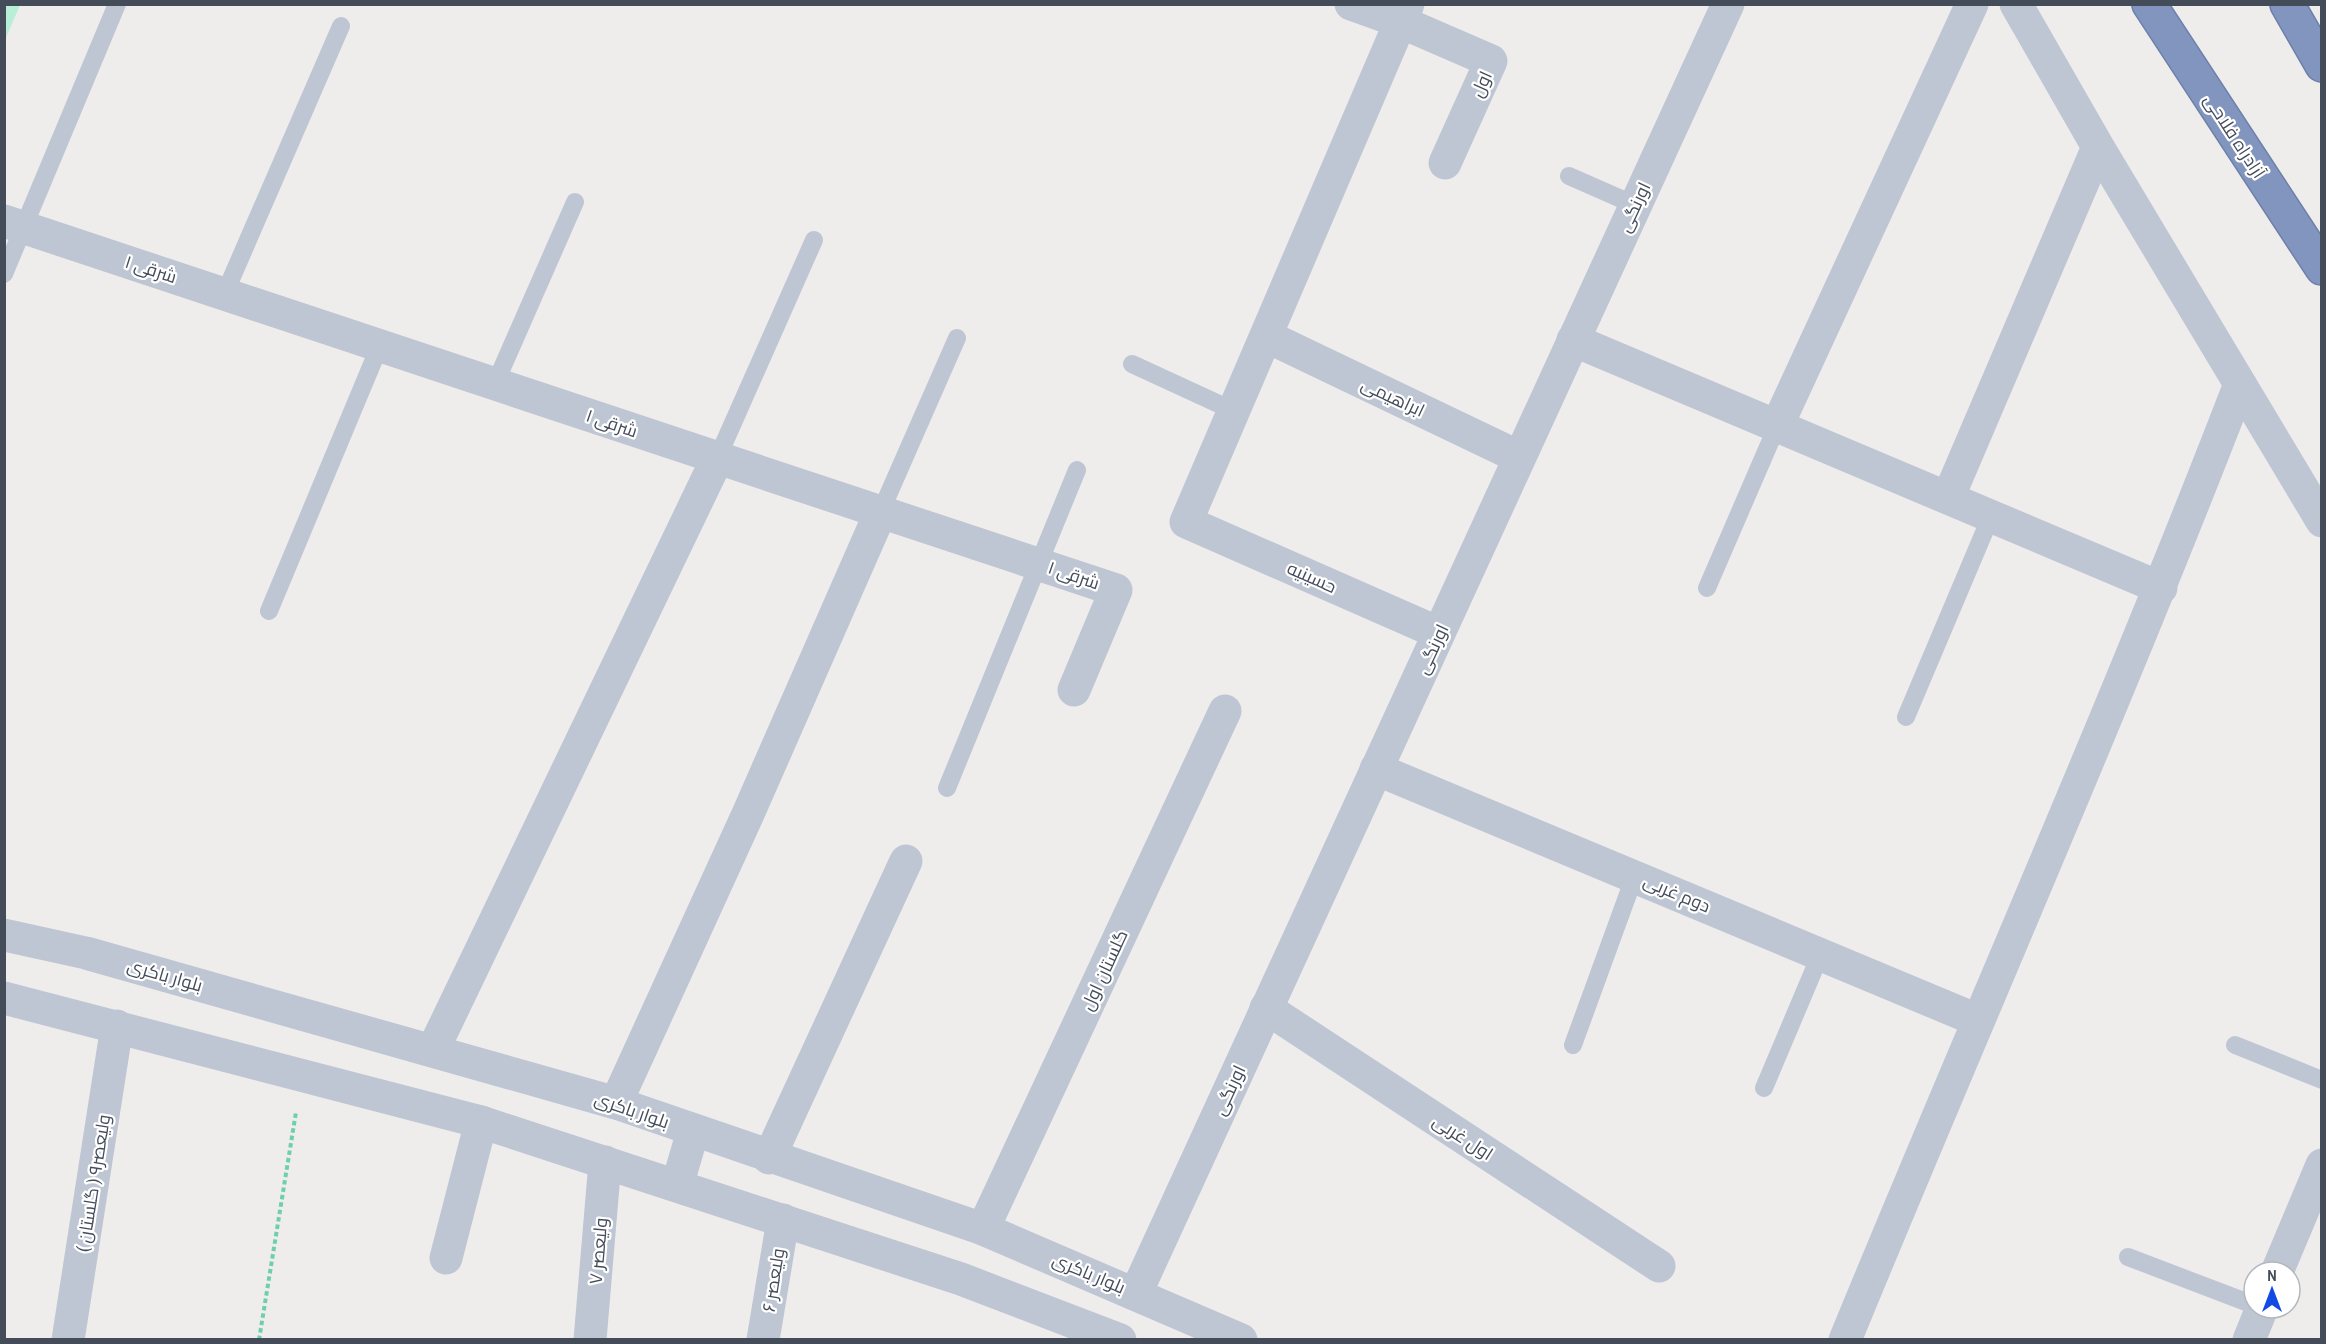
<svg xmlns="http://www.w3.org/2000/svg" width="2326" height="1344" viewBox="0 0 2326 1344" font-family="'Archivo Narrow',Cairo,sans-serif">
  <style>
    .green { fill: #b7f0d6 }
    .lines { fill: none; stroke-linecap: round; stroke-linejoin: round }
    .motorway-casing { stroke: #6d80aa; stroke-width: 36 }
    .path { stroke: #6ecfaf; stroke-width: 4; stroke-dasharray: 4.5 3; stroke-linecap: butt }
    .service { stroke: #bfc6d3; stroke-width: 18 }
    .minor { stroke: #bfc6d3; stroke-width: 33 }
    .tertiary { stroke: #bfc6d3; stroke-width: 33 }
    .motorway { stroke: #8195be; stroke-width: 33 }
    .labels { text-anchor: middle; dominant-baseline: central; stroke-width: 4.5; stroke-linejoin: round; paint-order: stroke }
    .street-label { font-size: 18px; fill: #444c5a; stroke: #fff }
  </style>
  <rect width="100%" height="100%" fill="#efedec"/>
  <path class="green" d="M5,4l15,1 -15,35 -1,-35z"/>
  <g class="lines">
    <g class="motorway-casing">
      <path id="motorway" d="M2149,4l173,264
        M2287,4l35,61"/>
    </g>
    <path class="path" d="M259,1340l37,-228"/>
    <path class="service" d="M1569,176l66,29
      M4,274l113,-270
      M225,293l116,-267
      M1132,364l102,47
      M495,384l80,-182
      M717,459l97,-219
      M881,511l76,-173
      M1707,588l70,-162
      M269,611l111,-266
      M1906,717l85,-201
      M947,788l130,-318
      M1573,1045l62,-170
      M2235,1045l87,35
      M1764,1088l57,-135
      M2128,1257l126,48"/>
    <path class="minor" d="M1351,4l50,18 90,39 -46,102
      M1408,4l-222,518 253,111
      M2016,4l82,143 224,374
      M4,221l1112,369 -42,100
      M1266,336l253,121
      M1573,340l588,248
      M1777,426l195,-422
      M1948,498l150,-351
      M1376,769l601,251
      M1266,1008l393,258
      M433,1050l284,-591
      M616,1103l132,-289 133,-303
      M769,1158l137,-297
      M983,1229l242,-518
      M446,1258l35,-136
      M2277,1272l45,-107
      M68,1340l49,-314
      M590,1340l15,-178
      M763,1340l20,-120
      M1845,1340c131,-319 271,-634 395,-956
      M2249,1340l13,-32"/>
    <path class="tertiary" d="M4,935l82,18 530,150 367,126 258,111
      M4,998l477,124 480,157 159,61
      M677,1186l16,-55
      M1136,1293l592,-1289"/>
    <use href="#motorway" class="motorway"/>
  </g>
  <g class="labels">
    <g class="street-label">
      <text transform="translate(1481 84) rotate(-66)">اول</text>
      <text transform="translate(2235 136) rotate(57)">آزادراه فلاحی</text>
      <text transform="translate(1634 207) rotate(-65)">اورنگی</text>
      <text transform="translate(151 269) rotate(18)">۱ شرقی</text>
      <text transform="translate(1393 397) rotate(25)">ابراهیمی</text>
      <text transform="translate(612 423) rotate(19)">۱ شرقی</text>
      <text transform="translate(1074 575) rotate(19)">۱ شرقی</text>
      <text transform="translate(1312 577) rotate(24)">حسینیه</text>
      <text transform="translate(1432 649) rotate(-65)">اورنگی</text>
      <text transform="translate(1677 893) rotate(23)">دوم غربی</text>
      <text transform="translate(1104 970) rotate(-65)">گلستان اول</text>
      <text transform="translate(165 975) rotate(16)">بلوار باکری</text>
      <text transform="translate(1229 1090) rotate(-65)">اورنگی</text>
      <text transform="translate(632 1110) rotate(19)">بلوار باکری</text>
      <text transform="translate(1463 1137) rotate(33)">اول غربی</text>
      <text transform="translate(93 1183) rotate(-81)">ولیعصر۹ ( گلستان )</text>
      <text transform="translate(598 1251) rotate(-85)">ولیعصر ۷</text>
      <text transform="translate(1089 1273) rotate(23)">بلوار باکری</text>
      <text transform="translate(773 1280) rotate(-81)">ولیعصر ۶</text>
    </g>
  </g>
  <rect width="2326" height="1344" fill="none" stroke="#444c5a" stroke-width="12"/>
  <g transform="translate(2272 1290)"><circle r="28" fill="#ffffff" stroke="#b4b7bd" stroke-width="1.5"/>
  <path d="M0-4.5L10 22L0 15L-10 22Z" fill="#114be4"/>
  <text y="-9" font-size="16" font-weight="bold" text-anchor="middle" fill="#444c5a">N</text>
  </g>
</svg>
